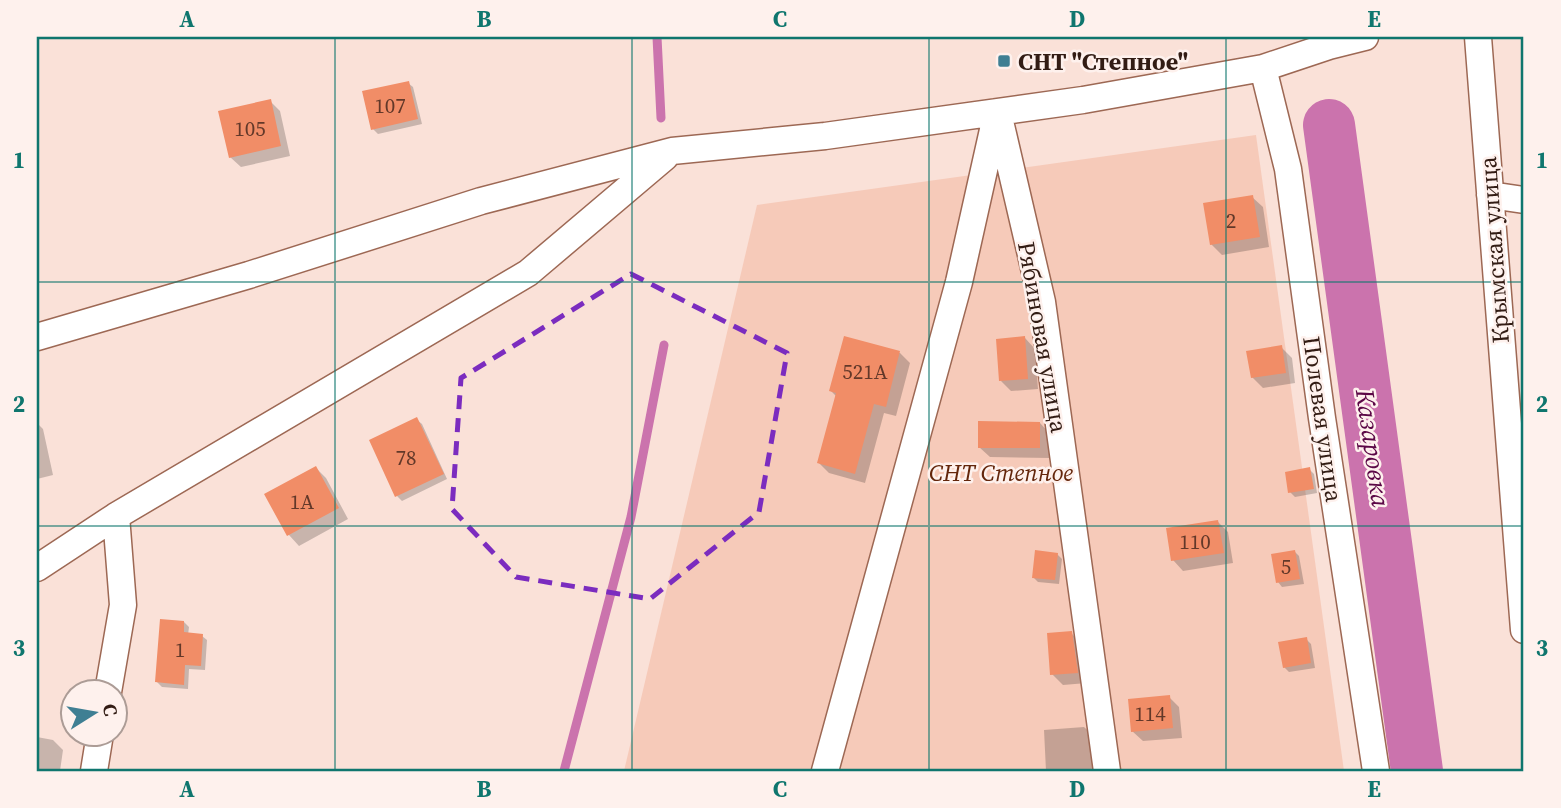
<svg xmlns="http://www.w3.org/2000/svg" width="1561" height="808" viewBox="0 0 1561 808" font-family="'Source Serif 4',serif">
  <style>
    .green { fill: #f6cab9 }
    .shadow { fill: #0003 }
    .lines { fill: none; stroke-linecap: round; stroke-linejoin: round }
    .stream { stroke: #cb73ad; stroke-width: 9 }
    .river { stroke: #cb73ad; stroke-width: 52 }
    .building { fill: #f18d67 }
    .minor-casing { stroke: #9d6854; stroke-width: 29 }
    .minor { stroke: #fff; stroke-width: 26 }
    .marked { fill: none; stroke: #7b2cbf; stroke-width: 5; stroke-dasharray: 14 9; stroke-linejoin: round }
    .grid { fill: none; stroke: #0f766e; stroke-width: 2; stroke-opacity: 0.55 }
    .poi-dot { fill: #3f7f93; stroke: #fef1ed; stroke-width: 2.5 }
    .labels { text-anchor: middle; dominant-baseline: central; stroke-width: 5; stroke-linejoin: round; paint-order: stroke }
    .number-label { font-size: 21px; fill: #623829 }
    .poi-label { font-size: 24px; font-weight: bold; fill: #321c14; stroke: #fef1ed; text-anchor: start }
    .street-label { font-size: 24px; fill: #321c14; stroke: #fef1ed }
    .park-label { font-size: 24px; font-style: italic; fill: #64260b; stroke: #fef1ed }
    .water-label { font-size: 26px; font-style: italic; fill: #5b0746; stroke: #fef1ed }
    .neatline { fill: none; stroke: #0f766e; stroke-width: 2.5 }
    .grid-label { font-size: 23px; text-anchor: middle; font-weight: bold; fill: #0f766e }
  </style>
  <rect width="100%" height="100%" fill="#fae1d8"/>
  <path class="green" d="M1256,135l88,636h-720l133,-566z"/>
  <path class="shadow" d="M408,83l5,4 9,37 -44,10 -5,-5z
    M270,101l10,10 10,45 -49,11 -11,-10z
    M1252,197l11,10 6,40 -47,8 -11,-11z
    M845,338l55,15 10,10 -14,53 -12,-3 -19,70 -36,-10 -10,-10 17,-67 -5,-5z
    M1025,338l10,11 3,40 -27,2 -10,-10z
    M1281,347l11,11 3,25 -32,5 -11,-11z
    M417,420l5,4 25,55 -45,22 -5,-5z
    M37,423l6,6 10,46 -16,4z
    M1040,423l10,11v24l-60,-1 -11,-10z
    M316,468l10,10 22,41 -49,27 -10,-11 -22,-40z
    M1309,469l5,5 3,19 -22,4 -5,-5z
    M1218,522l10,10 5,31 -50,8 -10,-11z
    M1295,552l4,4 5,28 -22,3 -4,-5z
    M1057,554l5,5 -3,25 -21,-2 -5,-5z
    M184,622l5,5 -1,8 14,1 5,4 -2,30 -16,-1 -1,20 -26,-2 -5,-5z
    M1071,633l11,11 5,39 -24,2 -11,-11z
    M1306,639l5,5 4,24 -26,4 -5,-5z
    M1169,697l10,10 3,31 -39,3 -11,-10z
    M1084,727l11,10v34h-49l-2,-41z
    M37,737l16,3 10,10 -3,21h-23z"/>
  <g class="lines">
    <path class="stream" d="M657,37l4,81
      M564,771l67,-254 33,-172"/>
    <path class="river" d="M1329,125l88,646"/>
  </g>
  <path class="building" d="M409,81l9,38 -47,11 -9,-39z
    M271,99l10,47 -52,12 -11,-47z
    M1253,195l7,42 -50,8 -7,-42z
    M844,336l56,15 -14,56 -12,-3 -19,70 -38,-11 19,-70 -7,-2z
    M1025,336l3,43 -29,2 -3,-42z
    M1282,345l4,28 -35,5 -5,-27z
    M417,417l27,57 -49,23 -26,-57z
    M978,421l62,1v26h-62z
    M316,466l23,42 -52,28 -23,-42z
    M1310,467l4,22 -26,4 -3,-21z
    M1218,520l6,33 -53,8 -5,-33z
    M1035,550l23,3 -3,27 -23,-2z
    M1295,550l5,29 -24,4 -5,-29z
    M160,619l24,2v11l19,2 -2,32 -16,-1 -1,20 -29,-3z
    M1072,631l6,42 -28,2 -3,-42z
    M1307,637l4,26 -28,5 -5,-26z
    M1170,695l3,33 -42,4 -3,-33z"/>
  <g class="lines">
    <g class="minor-casing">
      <path id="minor" d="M1478,37l46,593
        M1263,68l25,101 34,249 54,353
        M999,117l43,185 65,469
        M1490,195l34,5
        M37,337l212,-62 232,-74 191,-50 153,-15 258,-36 180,-32 66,-22 36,-9
        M37,568l79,-52 412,-243 137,-116
        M108,692l15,-87 -7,-89
        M94,771l6,-37
        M825,771l134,-489 38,-170"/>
    </g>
    <use href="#minor" class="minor"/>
  </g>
  <path class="marked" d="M631,274l156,79 -28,159 -109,87 -134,-22 -64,-68 9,-131z"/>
  <path class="grid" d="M335,37v734M632,37v734M929,37v734M1226,37v734M37,282h1487M37,526h1487"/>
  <rect class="poi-dot" x="997" y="54" width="14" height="14" rx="3.5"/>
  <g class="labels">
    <g class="number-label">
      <text x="390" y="105">107</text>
      <text x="250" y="128">105</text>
      <text x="1231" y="220">2</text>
      <text x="865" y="371">521А</text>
      <text x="406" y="457">78</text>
      <text x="302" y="501">1А</text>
      <text x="1195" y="541">110</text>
      <text x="1286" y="566">5</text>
      <text x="180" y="649">1</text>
      <text x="1150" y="713">114</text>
    </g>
    <g class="poi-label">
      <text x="1018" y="61">СНТ "Степное"</text>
    </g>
    <g class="street-label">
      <text transform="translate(1494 250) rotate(-94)">Крымская улица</text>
      <text transform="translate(1043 337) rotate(80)">Рябиновая улица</text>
      <text transform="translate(1323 419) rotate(82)">Полевая улица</text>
    </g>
    <g class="park-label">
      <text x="1001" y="472">СНТ Степное</text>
    </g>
    <g class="water-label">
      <text transform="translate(1373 448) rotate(82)">Казаровка</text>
    </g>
  </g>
  <rect width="1561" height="808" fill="none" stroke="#fef1ed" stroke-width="77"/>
  <g transform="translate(94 713) rotate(79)"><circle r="33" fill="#fef1ed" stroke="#ac9c96" stroke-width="2"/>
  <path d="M0-5L12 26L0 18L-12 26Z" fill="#3f7f93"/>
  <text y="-10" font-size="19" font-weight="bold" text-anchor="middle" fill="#321c14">С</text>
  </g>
  <rect x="38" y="38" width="1484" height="732" class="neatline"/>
  <g class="grid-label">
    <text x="187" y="27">A</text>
    <text x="484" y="27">B</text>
    <text x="780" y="27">C</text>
    <text x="1077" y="27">D</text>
    <text x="1374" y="27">E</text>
    <text x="19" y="168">1</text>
    <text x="1542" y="168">1</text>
    <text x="19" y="412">2</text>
    <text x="1542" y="412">2</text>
    <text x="19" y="656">3</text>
    <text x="1542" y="656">3</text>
    <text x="187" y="797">A</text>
    <text x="484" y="797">B</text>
    <text x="780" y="797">C</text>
    <text x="1077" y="797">D</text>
    <text x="1374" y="797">E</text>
  </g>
</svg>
